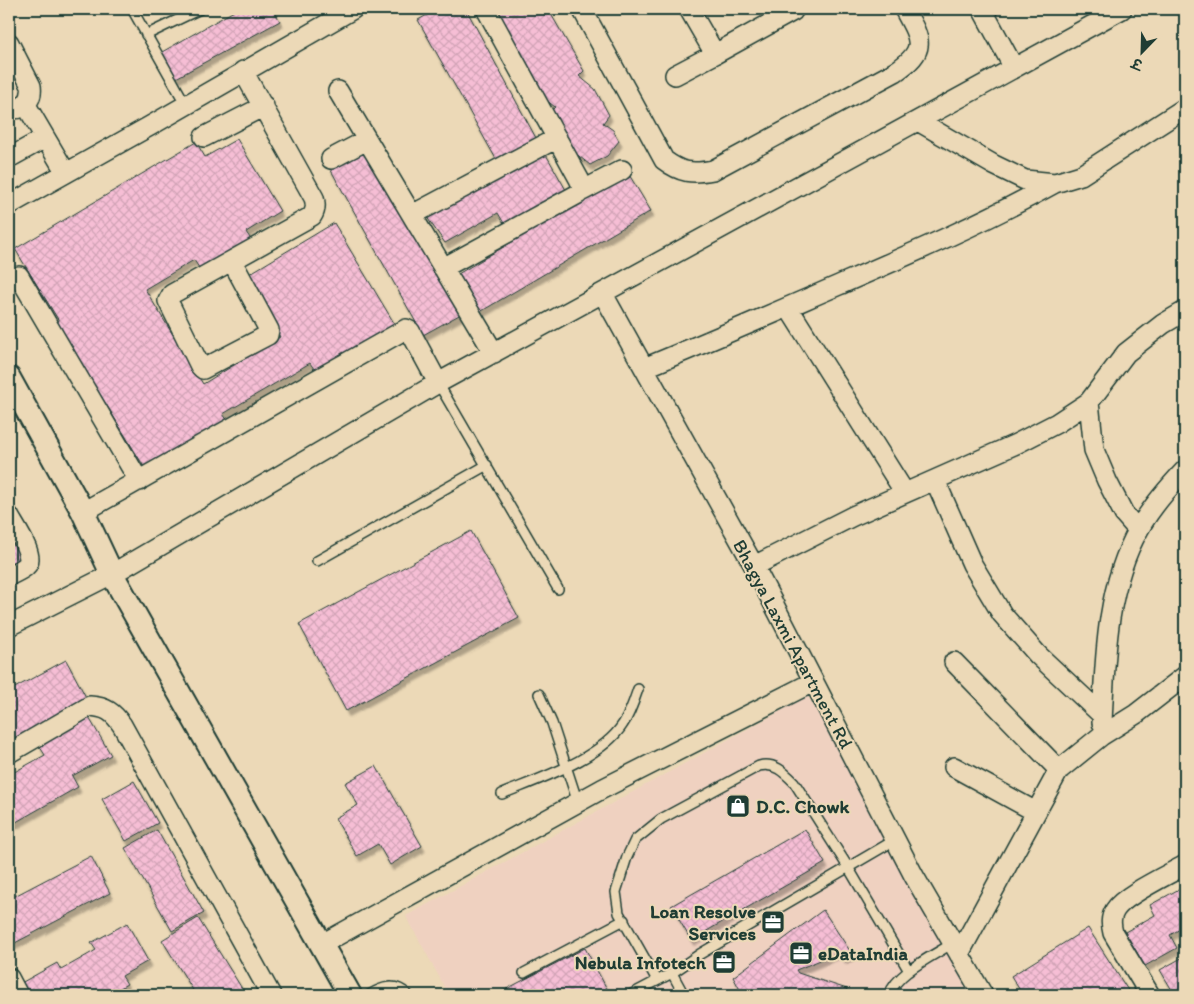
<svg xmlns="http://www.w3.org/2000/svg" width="1194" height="1004" viewBox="0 0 1194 1004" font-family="Itim,'Playpen Sans Deva',sans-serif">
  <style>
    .built { fill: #efd1c0 }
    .building { fill: url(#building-cross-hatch); stroke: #1f3d34; filter: url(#shadow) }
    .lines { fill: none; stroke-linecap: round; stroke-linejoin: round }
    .service-casing { stroke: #1f3d34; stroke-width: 12 }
    .minor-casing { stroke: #1f3d34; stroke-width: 22 }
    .tertiary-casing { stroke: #1f3d34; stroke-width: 26 }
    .service { stroke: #ecd9b7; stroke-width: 9 }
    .minor { stroke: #ecd9b7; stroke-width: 19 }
    .tertiary { stroke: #ecd9b7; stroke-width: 22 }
    .labels { text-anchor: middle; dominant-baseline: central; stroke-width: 4; stroke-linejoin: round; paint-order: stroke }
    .street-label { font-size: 19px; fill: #1f3d34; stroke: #ecd9b7 }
    .poi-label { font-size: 19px; font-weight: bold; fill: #1f3d34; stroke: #ecd9b7; text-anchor: start }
  </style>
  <defs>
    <pattern id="building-cross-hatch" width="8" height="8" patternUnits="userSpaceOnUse" patternTransform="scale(1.25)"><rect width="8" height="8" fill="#f6bed5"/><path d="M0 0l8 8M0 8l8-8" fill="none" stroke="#d2a4b7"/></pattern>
    <filter id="shadow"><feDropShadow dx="3" dy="5.5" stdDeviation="1" flood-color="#0004"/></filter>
  </defs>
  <rect width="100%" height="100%" fill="#ecd9b7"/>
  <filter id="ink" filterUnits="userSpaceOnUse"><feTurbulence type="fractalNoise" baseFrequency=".02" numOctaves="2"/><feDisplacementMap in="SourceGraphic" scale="10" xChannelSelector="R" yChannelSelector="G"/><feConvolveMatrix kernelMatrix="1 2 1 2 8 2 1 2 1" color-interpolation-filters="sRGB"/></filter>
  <g filter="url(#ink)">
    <path class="built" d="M808,696l166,299h-525l-43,-79z"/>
    <path class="building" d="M233,9h40l7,12 -104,57 -14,-26 72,-41z
      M438,9h28l70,129 -40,21 -78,-139z
      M495,9h53l36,62 -5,5 16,13 14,26 -6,8 10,7 6,11 -12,15 -17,9 -16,-13 -23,-41 4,-4 -10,-8z
      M237,139l43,72 -34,21 6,9 -51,30 -7,-11 -49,29 58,95 77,-47 -36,-60 90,-54 63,105 -79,47 -8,-12 -87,51 5,7 -82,49 -90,-148 3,-1 -44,-72 181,-107 9,15z
      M366,144l95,170 -38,21 -95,-170z
      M544,151l22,39 -61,35 -7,-12 -53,30 -19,-27z
      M628,173l23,38 -171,101 -22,-38z
      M9,531l14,25 -14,8z
      M471,531l48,87 -173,93 -47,-87z
      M66,660l21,39 -78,42v-50z
      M88,716l23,39 -39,21 6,11 -69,39v-51l36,-20 -7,-11z
      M376,766l46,80 -32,19 -12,-21 -21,12 -22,-38 23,-13 -13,-22z
      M134,781l24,42 -32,18 -24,-42z
      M805,829l20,34 -134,77 -20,-34z
      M157,830l47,83 -32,18 -47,-83z
      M91,856l19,37 -99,52 -2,-5v-41z
      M1181,888l4,7v31l-15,9 7,13 -32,18 -20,-34 30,-17 -5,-10z
      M823,910l29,44 -9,5 -3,-7 -44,18 2,3 49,16 -3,6h-101l-10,-18z
      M198,918l48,77h-50l-34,-55z
      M127,923l21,38 -26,15 5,8 -19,11h-80l-7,-12 36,-20 4,7 35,-20 -5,-7z
      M1088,928l43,67h-108l-12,-19z
      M585,948l22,41 -13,6h-99z
      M1185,956v39h-10l-15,-25z"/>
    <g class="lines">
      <g class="service-casing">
        <path id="service" d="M132,9l54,96
          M146,35l54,-26
          M438,383l120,206
          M317,561l170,-96
          M539,694l13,29 26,80
          M502,794c36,-15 99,-35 121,-70 7,-10 11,-23 15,-35
          M524,973l100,-53
          M672,973l12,22
          M657,980l-38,-67 -3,-21 11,-35 8,-17 26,-21 98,-53c15,-4 25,6 35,16l54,85 61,104
          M369,995c13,-8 26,-13 39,0
          M630,995l42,-22 28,-19 195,-114
          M889,995c8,-23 44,-39 64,-52"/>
      </g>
      <g class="minor-casing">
        <path id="minor" d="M582,9l82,151c17,13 28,14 49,10l182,-98c33,-22 26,-32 9,-63
          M982,9l32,59
          M9,43l22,43c2,13 -7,26 -22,22
          M715,54l78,-43 1,-2
          M675,75l40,-21 -26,-45
          M338,91l156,262
          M26,105l40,68
          M918,121l76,44 31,15 30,3 26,-8 104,-67
          M204,137l60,-31
          M9,158l36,-20
          M331,159l36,-19
          M582,191l40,-21
          M9,205l141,-79 203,-117
          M412,215l145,-77
          M232,261l37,69 -1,5 -65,34 -3,-3 -32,-65 4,-7 140,-78c4,-6 4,-11 2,-18l-71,-127
          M443,268l135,-74c5,-5 4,-9 1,-15l-93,-170
          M19,276l120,205
          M603,294l151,272 160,310 69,119
          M788,307l117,186
          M644,368c66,-27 130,-55 195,-83 74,-32 146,-63 216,-102
          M1089,402l5,48 13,31 17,33 14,16
          M935,480l37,84 30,50 36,41 64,60
          M83,512l323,-183 4,2 28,52
          M9,516c5,10 28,41 17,50 -4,4 -12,7 -17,10
          M754,566l99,-50 163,-72 41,-21 32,-21 37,-49 37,-29 22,-13
          M9,626l103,-52 326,-191 684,-374
          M954,662l105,108
          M1102,723c3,-65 4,-136 37,-194 12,-22 29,-41 46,-59
          M9,753l81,-47c16,1 23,6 32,19l149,270
          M954,767l82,45
          M322,944l280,-155 211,-107
          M959,954l100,-184 42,-34 35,-22 49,-38
          M9,978l9,17
          M1150,995l-37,-62c-2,-8 -3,-15 2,-23 9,-15 53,-35 70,-45"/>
      </g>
      <g class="tertiary-casing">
        <path id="tertiary" d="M9,378l74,134 29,62 238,421"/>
      </g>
      <use href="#service" class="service"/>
      <use href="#minor" class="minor"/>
      <use href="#tertiary" class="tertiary"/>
    </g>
  </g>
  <defs>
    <g id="shop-square" transform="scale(1.25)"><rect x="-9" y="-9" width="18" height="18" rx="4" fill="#1f3d34" stroke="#ecd9b7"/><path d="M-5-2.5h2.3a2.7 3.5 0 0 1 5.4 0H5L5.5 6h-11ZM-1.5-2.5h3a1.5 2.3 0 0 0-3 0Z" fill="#fff"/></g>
    <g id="office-square" transform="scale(1.25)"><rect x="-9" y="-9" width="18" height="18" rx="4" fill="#1f3d34" stroke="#ecd9b7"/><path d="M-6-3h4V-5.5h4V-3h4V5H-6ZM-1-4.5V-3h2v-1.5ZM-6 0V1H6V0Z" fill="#fff"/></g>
  </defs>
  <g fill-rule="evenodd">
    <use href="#shop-square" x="738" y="806"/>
    <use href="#office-square" x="773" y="922"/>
    <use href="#office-square" x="801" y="953"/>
    <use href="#office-square" x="724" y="962"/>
  </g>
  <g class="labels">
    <g class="street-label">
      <text transform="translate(793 644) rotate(62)">Bhagya Laxmi Apartment Rd</text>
    </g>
    <g class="poi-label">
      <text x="756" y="806">D.C. Chowk</text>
      <text x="756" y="911" text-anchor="end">Loan Resolve<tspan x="756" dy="22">Services</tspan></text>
      <text x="818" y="953">eDataIndia</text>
      <text x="706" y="962" text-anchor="end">Nebula Infotech</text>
    </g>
  </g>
  <rect width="1194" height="1004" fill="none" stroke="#ecd9b7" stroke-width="30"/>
  <rect x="15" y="15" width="1164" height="974" fill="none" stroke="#1f3d34" stroke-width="2" filter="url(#ink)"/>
  <g transform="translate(1142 52) rotate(203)" stroke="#ecd9b7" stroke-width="4" paint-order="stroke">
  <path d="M0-4L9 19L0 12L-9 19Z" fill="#1f3d34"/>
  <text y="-8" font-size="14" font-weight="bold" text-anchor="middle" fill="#1f3d34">उ</text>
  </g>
</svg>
